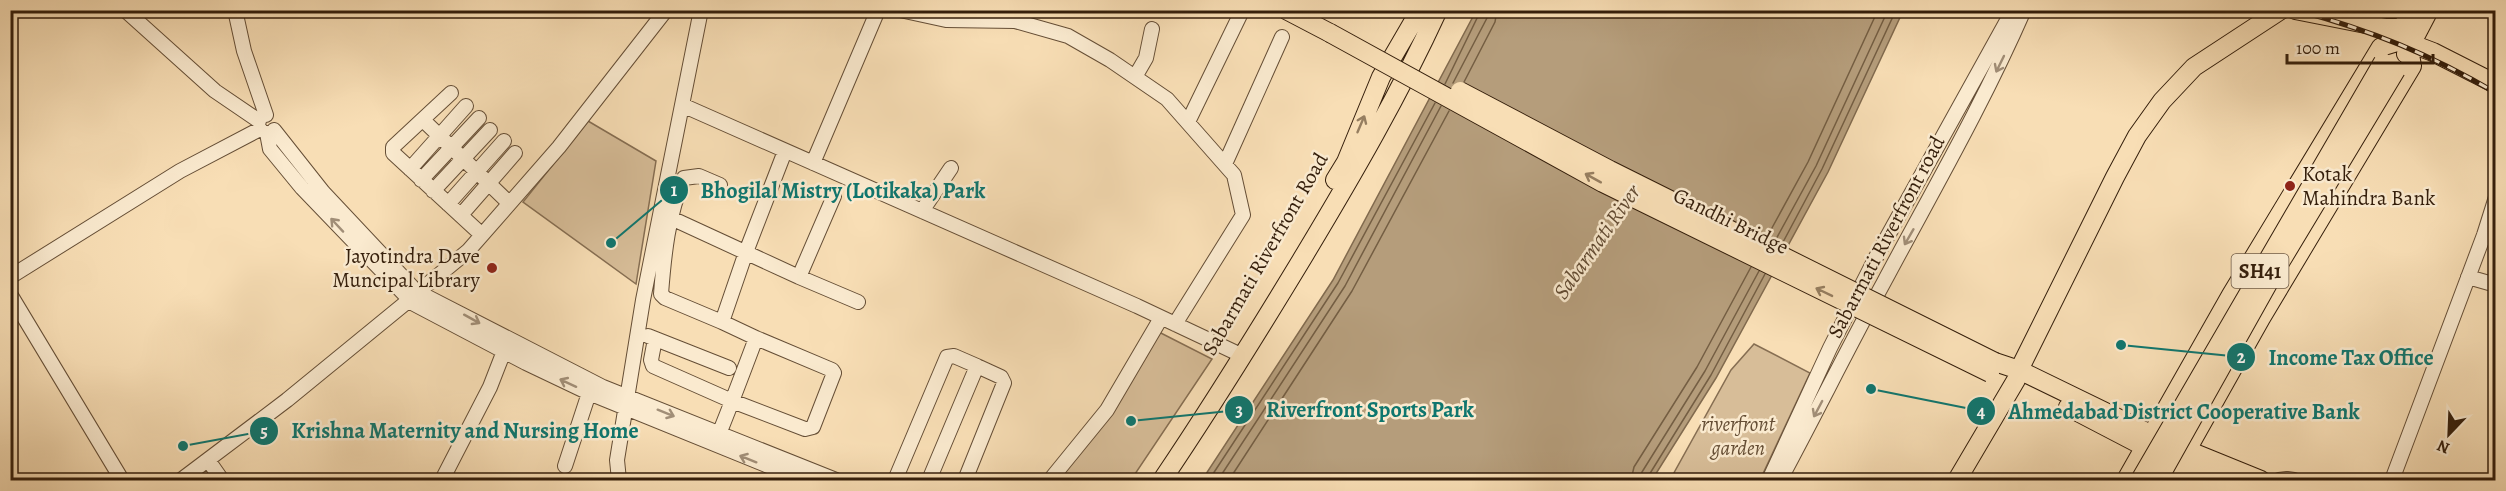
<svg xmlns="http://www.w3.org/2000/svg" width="2506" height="491" viewBox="0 0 2506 491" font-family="Alegreya,serif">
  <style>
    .green { fill: #d7bd98; stroke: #866e52; stroke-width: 1.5 }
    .water { fill: #b59d7b; stroke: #816a4e; stroke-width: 1.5 }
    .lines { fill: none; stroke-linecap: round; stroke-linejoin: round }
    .shore { stroke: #745e43; stroke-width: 1.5 }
    .minor-casing { stroke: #654e36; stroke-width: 16 }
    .major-casing { stroke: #341e0b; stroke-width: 20 }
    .minor { stroke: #faeacf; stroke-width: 14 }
    .major { stroke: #f8deb5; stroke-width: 18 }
    .rail-casing { stroke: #341e0b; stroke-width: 5 }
    .rail { stroke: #faeacf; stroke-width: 3; stroke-dasharray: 9; stroke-linecap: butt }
    .major-bridge-casing { stroke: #341e0b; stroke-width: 20; stroke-linecap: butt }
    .major-bridge { stroke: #f8deb5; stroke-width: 18 }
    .oneway { stroke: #a18e77 }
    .oneway2 { stroke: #967e60 }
    .poi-dot { fill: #8f2418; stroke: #faeacf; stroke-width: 2 }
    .labels { text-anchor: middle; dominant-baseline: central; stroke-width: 5; stroke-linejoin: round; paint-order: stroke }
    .shield { fill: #faeacf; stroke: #6f5b46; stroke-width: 1.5 }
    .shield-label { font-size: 20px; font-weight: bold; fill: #341e0b }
    .poi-label { font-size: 21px; fill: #341e0b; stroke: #faeacf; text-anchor: start }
    .street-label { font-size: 21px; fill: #341e0b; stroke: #faeacf }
    .park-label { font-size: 21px; font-style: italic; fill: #654e35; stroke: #faeacf }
    .water-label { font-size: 22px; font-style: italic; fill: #614a32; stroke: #faeacf }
    .leader { fill: none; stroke: #0f766e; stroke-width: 2 }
    .callout-dot { fill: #0f766e; stroke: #faeacf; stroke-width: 2 }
    .mark-label { font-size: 18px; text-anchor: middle; font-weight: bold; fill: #fff }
    .callout-label { font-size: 22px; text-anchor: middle; font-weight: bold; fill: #0f766e; stroke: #faeacf; stroke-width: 5; stroke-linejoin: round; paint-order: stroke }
  </style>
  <rect width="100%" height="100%" fill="#f8deb5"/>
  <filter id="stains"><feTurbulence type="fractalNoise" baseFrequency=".00333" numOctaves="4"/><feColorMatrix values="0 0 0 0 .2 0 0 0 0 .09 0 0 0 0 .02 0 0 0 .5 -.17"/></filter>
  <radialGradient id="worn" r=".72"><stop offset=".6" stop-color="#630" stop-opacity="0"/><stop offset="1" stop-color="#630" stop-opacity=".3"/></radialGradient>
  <path class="green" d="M588,121l68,40 -20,123 -113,-82z
    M1151,328l61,31 -81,121h-89l66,-81z
    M1754,344l56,29 -50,107h-90l61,-110z"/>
  <path class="water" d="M1476,11h427l-75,161 -112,206 -64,102h-450l131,-200z"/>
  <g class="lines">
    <path class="shore" d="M1464,82l31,-60 2,-12
      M1453,83l34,-65 1,-8
      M1445,84l36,-74
      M1767,237l41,-75 70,-152
      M1775,241l41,-75 72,-156
      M1782,244l40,-75 74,-159
      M1209,480l129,-197 97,-180
      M1218,480l127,-194 96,-180
      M1229,480l123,-189 97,-180
      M1631,480l3,-13 63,-100 54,-100
      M1640,480l2,-8 63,-101 54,-100
      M1648,480l1,-5 62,-100 54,-101"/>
    <g class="minor-casing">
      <path id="minor" d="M125,10l90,81 44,30
        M235,10l9,41 22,64
        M900,10l46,10 69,1 53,15 42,24 57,39 67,76 9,40 -68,109
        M1135,77l11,-19 6,-29
        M451,93l-58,54v6l89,82
        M682,105l455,201 106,50
        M423,120l86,83
        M1188,122l53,-109
        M274,130l49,62 93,99
        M267,133l3,16 32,39 105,109
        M813,163l65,-153
        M1225,164l57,-127
        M410,169l56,-63
        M421,180l58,-62
        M720,185l-21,-9 -15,2c-16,36 -20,77 -23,116l4,4 57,24
        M433,191l57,-61
        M448,204l56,-63
        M922,211l29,-43
        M461,215l54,-62
        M671,218l128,59 35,-81
        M10,277l170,-106 80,-42
        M799,277l59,25
        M2468,277l28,8
        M418,292l50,-41 91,-104 107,-137
        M10,294l112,186
        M420,294v6l-4,3h-6l-3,-4 3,-8h6l187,96 233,93
        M414,304l112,59 63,30 214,87
        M648,336l81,32
        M756,338l-34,-16 24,-70 39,-101
        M655,339l-4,21 2,6 79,35 73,28 8,-2 21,-54 -2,-3 -76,-32c-12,32 -24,64 -37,96
        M208,460l14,20
        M565,466l24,-73
        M181,480l106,-80 121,-99
        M442,480l48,-93 14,-36
        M619,480l-2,-20 26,-160 58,-290
        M895,480l52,-123 7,-1 23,10 -48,114
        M965,480l39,-97 -3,-6 -24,-11
        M1050,480l57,-70 54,-92
        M1769,480l61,-132 45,-89 138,-249
        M1780,480c35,-65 68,-132 104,-198 48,-90 99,-178 140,-272
        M2279,480l8,-1 7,1
        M2392,480l92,-245 12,-38"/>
    </g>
    <g class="major-casing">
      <path id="major" d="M1286,10l44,23
        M2295,10l91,18h15
        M2396,38l16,-28
        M2412,44l21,8 63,32
        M2406,54l23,-44
        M1335,180l11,-18 35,-85 39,-67
        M1995,362l24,8 146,71 96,39
        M2019,370l96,-193 22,-41 25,-35 32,-34 87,-57
        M2068,407l94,49 63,23
        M1162,480c50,-74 97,-150 143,-226 48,-80 94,-159 133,-244
        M1957,480l59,-100
        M2126,480l105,-185 150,-248 13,-4
        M2170,480l91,-162 151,-252 -3,-17"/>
    </g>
    <use href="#minor" class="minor"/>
    <use href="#major" class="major"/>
    <g class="rail-casing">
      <path id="rail" d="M2296,10c76,21 132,43 200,83"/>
    </g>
    <use href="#rail" class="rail"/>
    <g class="major-bridge-casing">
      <path id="major-bridge" d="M1330,33l273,150 387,190
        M1460,91l150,79 385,192
        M2140,480l243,-418
        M2158,480l117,-209 121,-201"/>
    </g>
    <use href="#major-bridge" class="major-bridge"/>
  </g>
  <defs><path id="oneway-shaft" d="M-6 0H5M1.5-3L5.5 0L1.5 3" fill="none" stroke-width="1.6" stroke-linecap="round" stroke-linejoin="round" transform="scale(1.5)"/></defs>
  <g class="oneway">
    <use href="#oneway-shaft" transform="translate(2000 64) rotate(116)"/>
    <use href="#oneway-shaft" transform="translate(337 225) rotate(-133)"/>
    <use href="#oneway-shaft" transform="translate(1909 237) rotate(120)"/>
    <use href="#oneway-shaft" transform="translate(472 319) rotate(29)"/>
    <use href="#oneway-shaft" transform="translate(568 383) rotate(-155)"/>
    <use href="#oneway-shaft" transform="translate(1818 409) rotate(118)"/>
    <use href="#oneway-shaft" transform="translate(666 413) rotate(22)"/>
    <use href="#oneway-shaft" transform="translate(748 459) rotate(-158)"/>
  </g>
  <g class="oneway2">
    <use href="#oneway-shaft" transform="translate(1361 124) rotate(-67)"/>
    <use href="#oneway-shaft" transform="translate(1593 178) rotate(-151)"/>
    <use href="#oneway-shaft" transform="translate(1824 292) rotate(-154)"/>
  </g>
  <g class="poi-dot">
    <circle cx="2290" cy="186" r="6"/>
    <circle cx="492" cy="268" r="6"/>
  </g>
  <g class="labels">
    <rect class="shield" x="2231.5" y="254" width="57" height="34" rx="4.5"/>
    <g class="shield-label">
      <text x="2260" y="271">SH41</text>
    </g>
    <g class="poi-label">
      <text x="2302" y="174">Kotak<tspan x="2302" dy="24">Mahindra Bank</tspan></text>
      <text x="480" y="256" text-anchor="end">Jayotindra Dave<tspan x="480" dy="24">Muncipal Library</tspan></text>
    </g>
    <g class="street-label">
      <text transform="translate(1731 221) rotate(26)">Gandhi Bridge</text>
      <text transform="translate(1886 237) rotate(-62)">Sabarmati Riverfront road</text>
      <text transform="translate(1265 254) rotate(-60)">Sabarmati Riverfront Road</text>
    </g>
    <g class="park-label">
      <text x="1738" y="424">riverfront<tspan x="1738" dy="24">garden</tspan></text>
    </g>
    <g class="water-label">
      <text transform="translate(1597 242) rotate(-55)">Sabarmati River</text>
    </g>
  </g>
  <path class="leader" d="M611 243L674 190M2121 345L2241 357M1131 421L1239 410M1871 389L1981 411M183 446L264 431"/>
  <g class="callout-dot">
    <circle cx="611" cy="243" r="6"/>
    <circle cx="2121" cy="345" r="6"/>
    <circle cx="1131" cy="421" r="6"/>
    <circle cx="1871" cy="389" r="6"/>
    <circle cx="183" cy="446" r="6"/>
    <circle cx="674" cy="190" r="15"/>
    <circle cx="2241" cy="357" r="15"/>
    <circle cx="1239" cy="410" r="15"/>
    <circle cx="1981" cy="411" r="15"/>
    <circle cx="264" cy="431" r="15"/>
  </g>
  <g class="mark-label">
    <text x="674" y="196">1</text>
    <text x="2241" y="363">2</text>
    <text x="1239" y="416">3</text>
    <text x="1981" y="417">4</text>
    <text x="264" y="437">5</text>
  </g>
  <g class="callout-label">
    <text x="843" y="198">Bhogilal Mistry (Lotikaka) Park</text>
    <text x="2351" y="365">Income Tax Office</text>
    <text x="1370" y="417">Riverfront Sports Park</text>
    <text x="2184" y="419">Ahmedabad District Cooperative Bank</text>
    <text x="465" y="438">Krishna Maternity and Nursing Home</text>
  </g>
  <rect width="2506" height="491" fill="none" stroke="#f8deb5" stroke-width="36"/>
  <rect x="12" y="12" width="2482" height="467" fill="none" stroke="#341e0b" stroke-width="3"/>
  <rect x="18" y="18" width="2470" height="455" fill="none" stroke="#341e0b" stroke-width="1.5"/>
  <g transform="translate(2449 434) rotate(203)" stroke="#faeacf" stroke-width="4.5" paint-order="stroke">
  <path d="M0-4.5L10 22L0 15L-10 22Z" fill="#341e0b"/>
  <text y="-9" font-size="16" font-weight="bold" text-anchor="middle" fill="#341e0b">N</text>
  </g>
  <path d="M2287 54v9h146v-9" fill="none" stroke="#341e0b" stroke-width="3"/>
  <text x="2296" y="54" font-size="18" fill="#341e0b" stroke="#faeacf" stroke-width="4.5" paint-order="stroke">100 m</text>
  <rect width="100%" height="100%" filter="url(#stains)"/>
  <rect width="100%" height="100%" fill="url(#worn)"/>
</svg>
